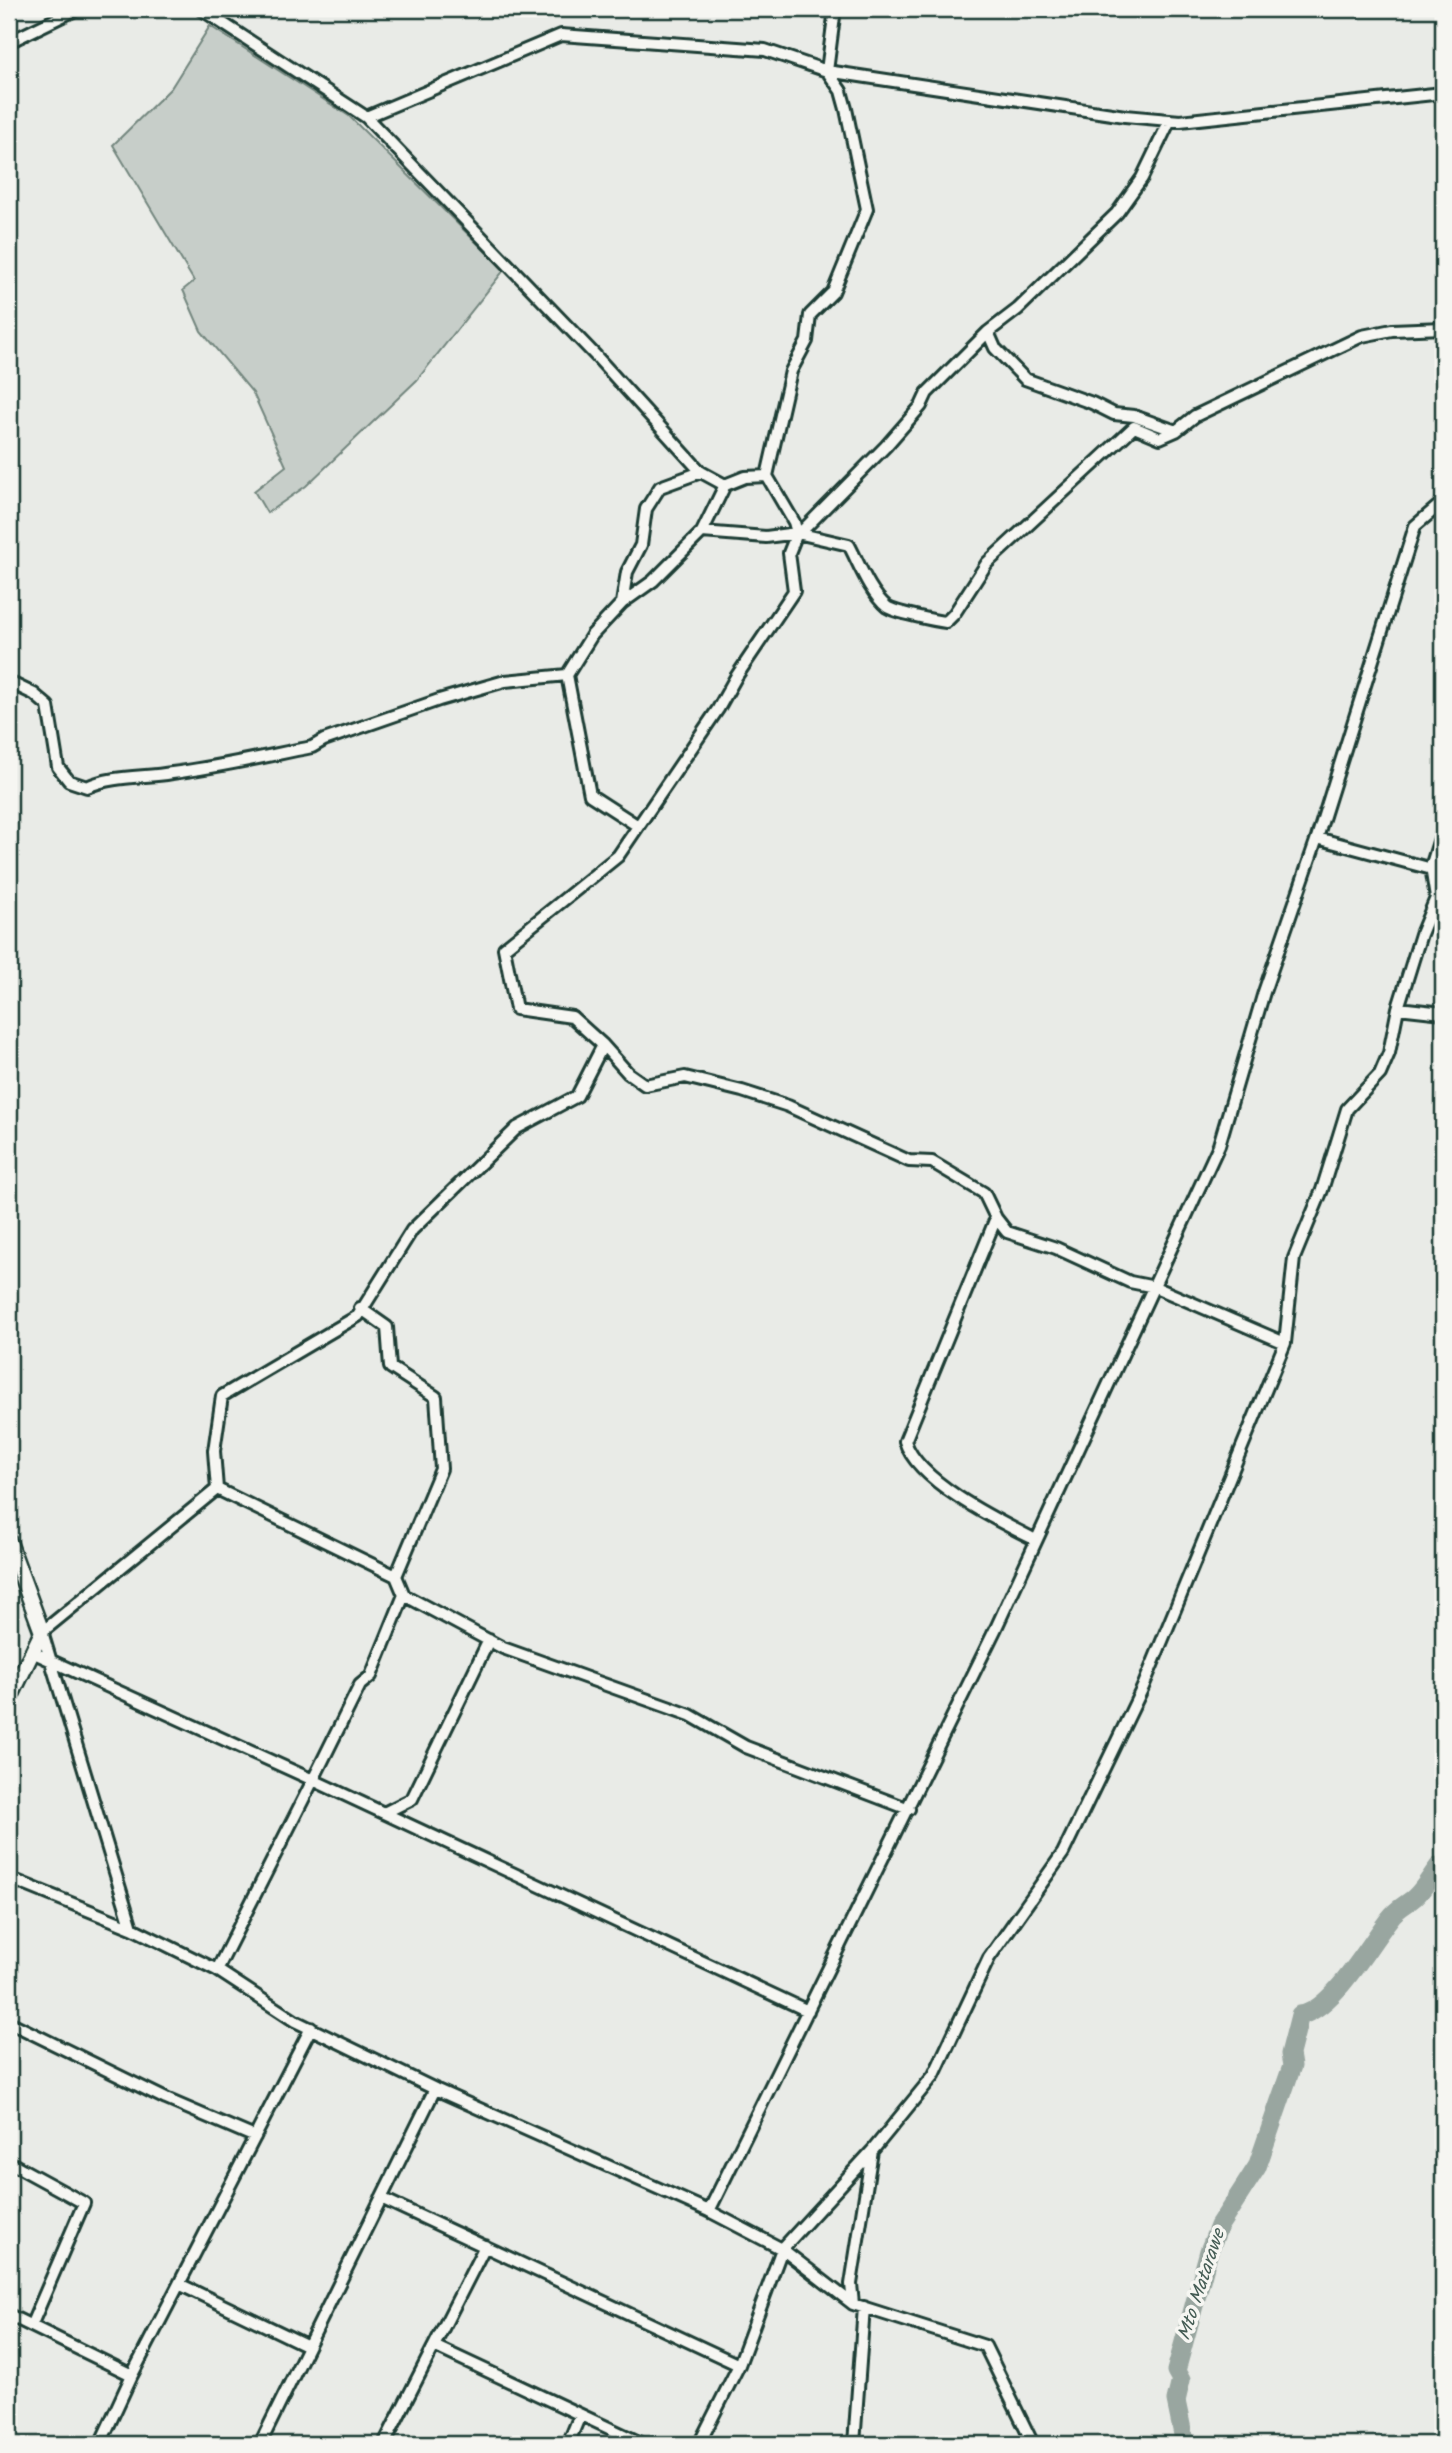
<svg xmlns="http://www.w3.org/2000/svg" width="1452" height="2453" viewBox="0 0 1452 2453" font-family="Kalam,sans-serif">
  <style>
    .green { fill: #c7cec9; stroke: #73867e; stroke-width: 2 }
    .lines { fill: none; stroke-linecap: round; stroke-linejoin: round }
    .river { stroke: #99a6a0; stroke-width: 19 }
    .street-casing { stroke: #1f3d34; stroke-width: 16 }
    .secondary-casing { stroke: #1f3d34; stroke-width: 19 }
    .street { stroke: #f6f6f2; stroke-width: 10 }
    .secondary { stroke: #f6f6f2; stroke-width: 14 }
    .labels { text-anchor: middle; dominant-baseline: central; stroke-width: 7; stroke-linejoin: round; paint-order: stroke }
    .water-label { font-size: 19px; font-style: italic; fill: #445c54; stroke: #f6f6f2 }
  </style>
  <rect width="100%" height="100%" fill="#e9ebe7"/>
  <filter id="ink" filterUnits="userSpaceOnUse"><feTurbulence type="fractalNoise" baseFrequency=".0143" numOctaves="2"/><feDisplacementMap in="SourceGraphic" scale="14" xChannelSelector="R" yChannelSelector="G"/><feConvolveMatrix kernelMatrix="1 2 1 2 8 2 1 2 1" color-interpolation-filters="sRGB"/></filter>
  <g filter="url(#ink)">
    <path class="green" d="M210,26l139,90 155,154 -87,110 -111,106 -39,27 -13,-22 32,-25 -33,-73 -52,-62 -18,-41 11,-9 -81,-136 58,-57z"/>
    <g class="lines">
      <path class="river" d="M1185,2444l-9,-43 5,-21 -5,-9 33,-120 10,-25 38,-59 35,-101 -2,-12 10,-39c32,-4 70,-72 90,-97 7,-10 16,-13 25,-21 9,-8 16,-21 23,-30l5,-3"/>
      <g class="street-casing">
        <path id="street" d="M201,9l165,108 195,-82 204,15 62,21 14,20 5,18 21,100 -34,83 -23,23 -3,26 -16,30 -24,105
          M835,9l-8,62 298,45 55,5 263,-28
          M9,42l68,-33
          M988,332l7,16 30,31 67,24 22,11 20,2 42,15
          M702,532l64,5 31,-4 52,12c10,19 21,48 38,62 7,5 49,14 59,15l8,-8 33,-51 147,-136 26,11 16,-7 19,-15 167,-80 30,-6 51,-2
          M800,533l86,-87 35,-40 6,-13 61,-61 30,-23 99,-96 25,-35 28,-58
          M622,603l31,-22 49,-49 23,-47
          M567,675l25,-40 30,-32 5,-31 14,-27 5,-36 14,-22 41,-15
          M9,682l25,12 14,12 10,61 11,14 18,6c26,-12 57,-9 85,-14 48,-6 94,-17 140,-26l12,-7 115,-40 66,-19 62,-6 23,120 48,31
          M1317,838l126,34
          M1398,1008l45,5
          M603,1045l25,28 17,12 40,-8 57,14 46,15 121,55 23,1 52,31 12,25 11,14 49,16 74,34 25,5 130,56
          M996,1218l-91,223c12,41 95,81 131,99
          M360,1308l27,19 3,40 46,30 5,72 -45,107
          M404,1595l99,53 187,67 56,32 163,62
          M32,1652l281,128 47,-95 11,-9 33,-81 -8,-19 -179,-87
          M384,1813l28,-14 77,-159
          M9,1878l123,50 85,42 78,51 140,68 274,122 73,38 71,55 132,42 48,98
          M132,1928l-90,-296 175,-143 -3,-38 8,-55 136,-80 54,-86 105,-102 60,-32 26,-51 -31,-28 -56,-8 -12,-61 114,-92 100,-147 18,-32 58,-86 -5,-38 8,-20 -3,-11 -27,-46 -22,1 -20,8 -24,-13 -105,-116 -230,-239
          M217,1970l96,-190 495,231
          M9,2022l157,77 89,38
          M9,2162l75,41 -53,123
          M381,2198l358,167
          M709,2211l287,-583 223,-483 45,-153 53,-154 98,-312 28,-24
          M179,2284l129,62
          M853,2304l-2,-20 21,-133
          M9,2315l123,60
          M434,2346l209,98
          M100,2444l32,-69 179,-347
          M260,2444l175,-355
          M384,2444l101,-198
          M568,2444l12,-29
          M699,2444l40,-79 43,-116 90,-98 62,-76 55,-117 74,-105 80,-166 142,-344 9,-85 28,-68 25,-81 33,-35 9,-21 9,-45 23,-74 15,-36 -5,-31 12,-38
          M854,2444l10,-137"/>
      </g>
      <g class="secondary-casing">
        <path id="secondary" d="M9,1542l33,90 -33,68"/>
      </g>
      <use href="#street" class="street"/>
      <use href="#secondary" class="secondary"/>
    </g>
  </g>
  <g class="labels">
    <g class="water-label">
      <text transform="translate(1202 2285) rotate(-72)">Mto Matarawe</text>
    </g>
  </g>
  <rect width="1452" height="2453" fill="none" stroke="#f6f6f2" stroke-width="35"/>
  <rect x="18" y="18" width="1417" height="2418" fill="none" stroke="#1f3d34" stroke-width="2.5" filter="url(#ink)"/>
</svg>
